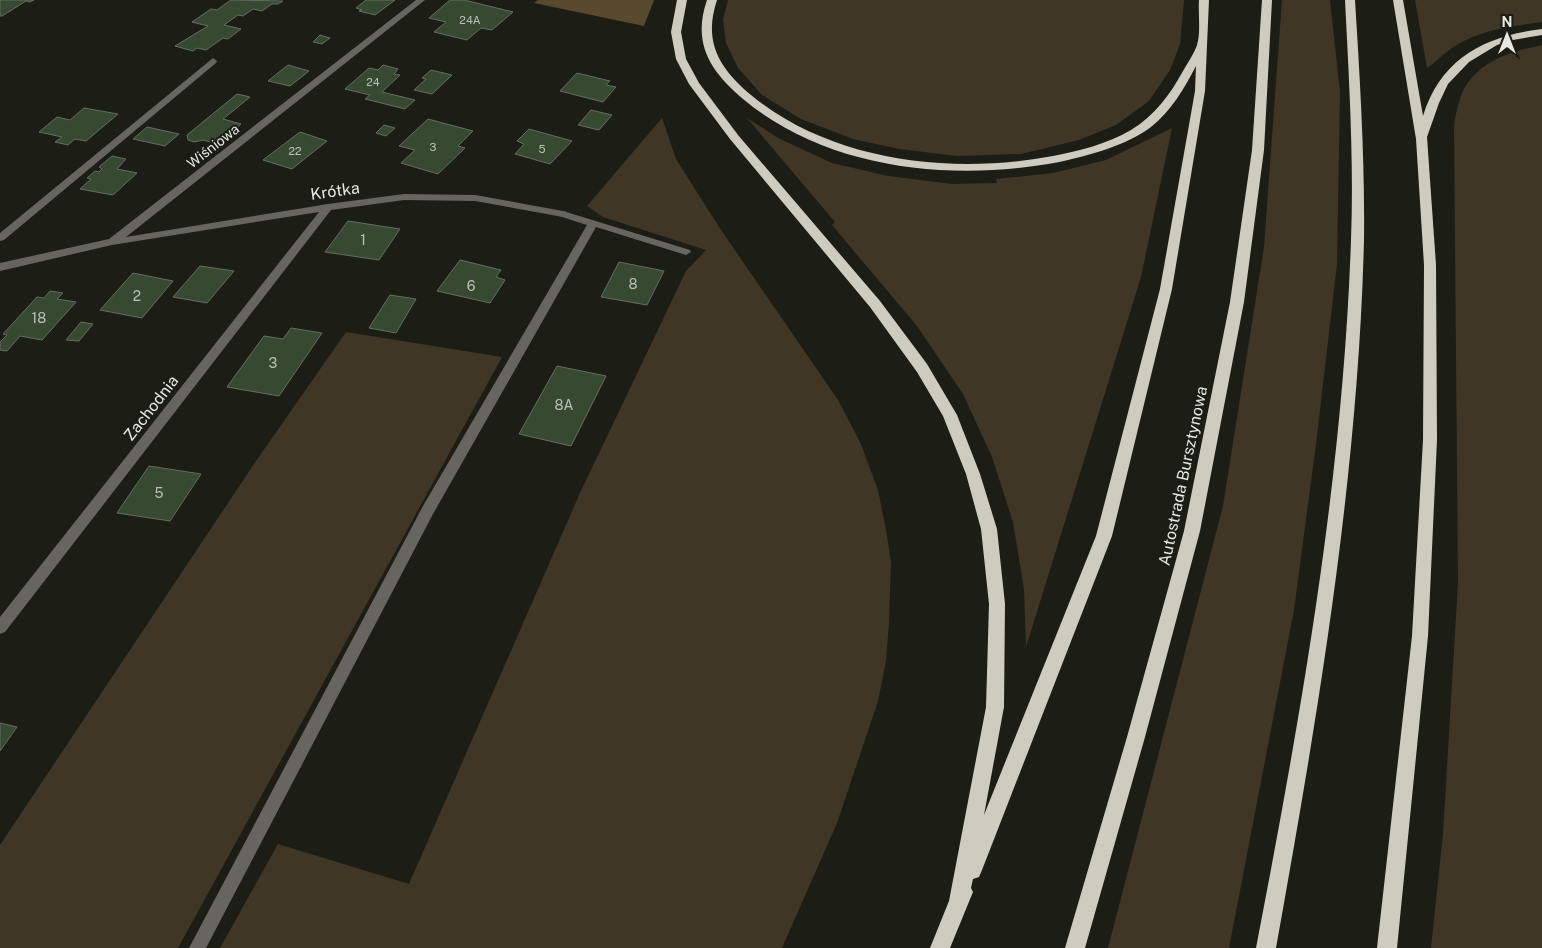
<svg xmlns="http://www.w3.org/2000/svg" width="1542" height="948" viewBox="0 0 1542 948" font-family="'Public Sans',sans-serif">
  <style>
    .green { fill: #3f3626 }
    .forest { fill: #59492e }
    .building { fill: #374931; stroke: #666d64 }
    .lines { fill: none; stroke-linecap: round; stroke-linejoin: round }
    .lane { fill: #666560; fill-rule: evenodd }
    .street { fill: #666560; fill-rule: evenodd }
    .highway { fill: #ceccc0; fill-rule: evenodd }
    .labels { text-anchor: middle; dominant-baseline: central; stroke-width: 4; stroke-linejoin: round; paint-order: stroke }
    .far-number-label { font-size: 11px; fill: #bbc0b6 }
    .far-street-label { font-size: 14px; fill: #e7e8e2; stroke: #1c1e16 }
    .number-label { font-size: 14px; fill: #bbc0b6 }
    .street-label { font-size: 16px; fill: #e7e8e2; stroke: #1c1e16 }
  </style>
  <rect width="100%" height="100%" fill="#1c1e16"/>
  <path class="green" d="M728,0h456l-4,44 -10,26 -21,31 -33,24 -37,15 -58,14 -64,2 -58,-7 -46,-10 -52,-20 -39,-24 -24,-27 -12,-25 -3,-24z
    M1282,0h48l10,92 -3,172 -21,180 -22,166 -65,338h-121l115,-442 41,-259z
    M1415,0h127v22c-29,4 -62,8 -87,24 -10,6 -19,16 -28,22z
    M1542,45v903h-111l12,-114 15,-251 -4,-458c2,-11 4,-23 9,-34 15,-30 49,-40 79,-46z
    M662,118l14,41 45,71 117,170 22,42 18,48 8,40 5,32 -2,61 -3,38 -8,40 -41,122 -55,125h-562l58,-104 131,40 171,-391 106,-222 20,-21 -103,-33 -16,-11z
    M747,118l33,21 52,24 56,13 64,8 45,-1 -1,-4 57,-6 53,-13 66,-32 -31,149 -115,370 -2,-58 -11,-67 -21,-65 -29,-63 -46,-68 -85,-101 3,-3z
    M346,332l156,25 -324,591h-178v-103l256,-384z"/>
  <path class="forest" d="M538,0h116l-10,26 -110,-23z"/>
  <path class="building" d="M0,0h34l-4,2 -4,-1 -24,15h-2z
    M231,0l52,1 -5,3h-6l-10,7 -9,-2 -10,7 -5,-1 -14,10 17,4 -13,10 -5,-1 -17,12 -9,-2 -4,3 -18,-5 33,-20 -16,-4 19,-13 6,1z
    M366,0h29l-20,15 -16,-4 3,-1 -6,-2z
    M450,0h14l49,12 -21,18 -11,-2 -14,12 -33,-8 12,-10 -17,-4z
    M320,35l10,3 -8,6 -9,-2z
    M288,65l21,6 -19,15 -22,-5z
    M383,65l15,4 -4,5 6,1 -18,17 33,8 -10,9 -40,-10 5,-4 -25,-6 24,-21 9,2z
    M431,70l21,5 -20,19 -18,-4 12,-11 -4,-1z
    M577,73l33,8 -4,4 10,2 -13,15 -43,-11z
    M237,94l13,3 -27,22 18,5 -22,20 -16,-4 -9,2 -6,-2 -1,-5z
    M84,108l34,6 -32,27 -11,-2 -7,6 -13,-3 7,-5 -23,-5 18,-15 13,3z
    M591,110l21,5 -13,15 -21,-5z
    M428,119l45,12 -15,15 7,2 -27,26 -37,-11 14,-13 -16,-4z
    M384,125l11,3 -9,8 -10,-3z
    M147,127l32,7 -14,12 -32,-7z
    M529,129l43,12 -22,23 -35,-10 9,-10 -7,-3z
    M300,132l27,9 -35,28 -29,-9z
    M112,156l14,3 -9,10 20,4 -24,22 -33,-6 11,-10 -4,-1 8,-7 4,1 3,-3 -3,-2z
    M348,221l52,8 -21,31 -54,-8z
    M460,260l41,10 -5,7 9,3 -15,23 -53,-12z
    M619,262l45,9 -17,34 -46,-8z
    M200,266l34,5 -27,32 -34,-6z
    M133,273l40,8 -31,37 -42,-8z
    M50,291l13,2 -6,6 19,3 -34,38 -22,-4 -13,15 -7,-1v-8l7,-7 -4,-1 34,-37 7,1z
    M390,295l26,4 -20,34 -27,-5z
    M81,322l12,2 -14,17 -13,-1z
    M291,328l31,5 -43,63 -52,-9 37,-51 19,3z
    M557,366l49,10 -35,70 -52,-12z
    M149,466l52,8 -31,47 -53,-8z
    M0,723l17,4 -17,24z"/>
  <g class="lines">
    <path class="lane" d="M213,58l4,3 -1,2 -212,177 -4,1v-8z
      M563,211l127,39 1,2 -5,3 -90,-28 -163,287 -227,434h-17l234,-442 164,-281 -28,-9v-4z"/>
    <path class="street" d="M416,0h9l-299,237 202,-33 76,-10 71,1 88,16 4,1v4l-4,1 -88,-16 -71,-1 -73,10 -326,422 -5,2v-17l319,-405 -207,33 -112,26v-8l109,-24z"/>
    <path class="highway" d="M677,0h10l-6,32 5,27 13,24 39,52 142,166 47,63 30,51 23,59 17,55 8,75 -1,103 -20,108 112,-279 64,-247 35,-198 1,-25c-12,23 -25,45 -45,61 -26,19 -60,28 -92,35 -106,20 -231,8 -316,-63 -33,-28 -51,-56 -36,-99h10c-14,42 2,68 34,95 81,67 201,80 302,61 26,-5 54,-12 78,-26 23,-14 39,-35 52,-59 4,-7 12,-19 14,-26 4,-13 1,-31 2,-45h10l-4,91 -33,198 -60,247 -130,334 -3,7 -6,2 -2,9 2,4 -23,56h-20l19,-47 37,-194 3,-103 -8,-75 -15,-55 -23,-58 -26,-44 -47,-65 -140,-168 -41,-55 -13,-25 -5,-27z
      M1262,0h10l-8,150 -20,152 -44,229 -55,206 -60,211h-20l62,-211 57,-206 46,-229 22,-152z
      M1345,0h10c5,80 10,160 9,240 -6,238 -46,474 -88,708h-20c45,-234 87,-469 95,-708 3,-80 -2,-160 -6,-240z
      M1393,0h10l20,116c18,-58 62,-80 119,-87v6l-29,5 -16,5 -28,17 -21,22 -9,19 -12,34 9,128 1,175 -9,196 -31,312h-20l35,-312 11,-196 1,-175 -8,-126z"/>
  </g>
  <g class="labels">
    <g class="far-number-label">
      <text x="470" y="20">24A</text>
      <text x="373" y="82">24</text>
      <text x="433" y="147">3</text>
      <text x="542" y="149">5</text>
      <text x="295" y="151">22</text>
    </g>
    <g class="far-street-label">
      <text transform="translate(213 146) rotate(-38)">Wiśniowa</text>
    </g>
    <g class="number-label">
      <text x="363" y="240">1</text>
      <text x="633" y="284">8</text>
      <text x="471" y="286">6</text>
      <text x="137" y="296">2</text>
      <text x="39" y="318">18</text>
      <text x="273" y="363">3</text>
      <text x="564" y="405">8A</text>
      <text x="159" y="493">5</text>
    </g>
    <g class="street-label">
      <text transform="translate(335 191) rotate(-8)">Krótka</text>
      <text transform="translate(151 408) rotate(-52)">Zachodnia</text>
      <text transform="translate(1183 476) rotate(-78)">Autostrada Bursztynowa</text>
    </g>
  </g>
  <g transform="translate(1507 35)" stroke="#1c1e16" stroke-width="4" paint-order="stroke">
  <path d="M0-4L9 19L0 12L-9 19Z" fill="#e7e8e2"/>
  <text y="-8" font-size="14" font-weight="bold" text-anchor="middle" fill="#e7e8e2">N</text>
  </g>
</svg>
